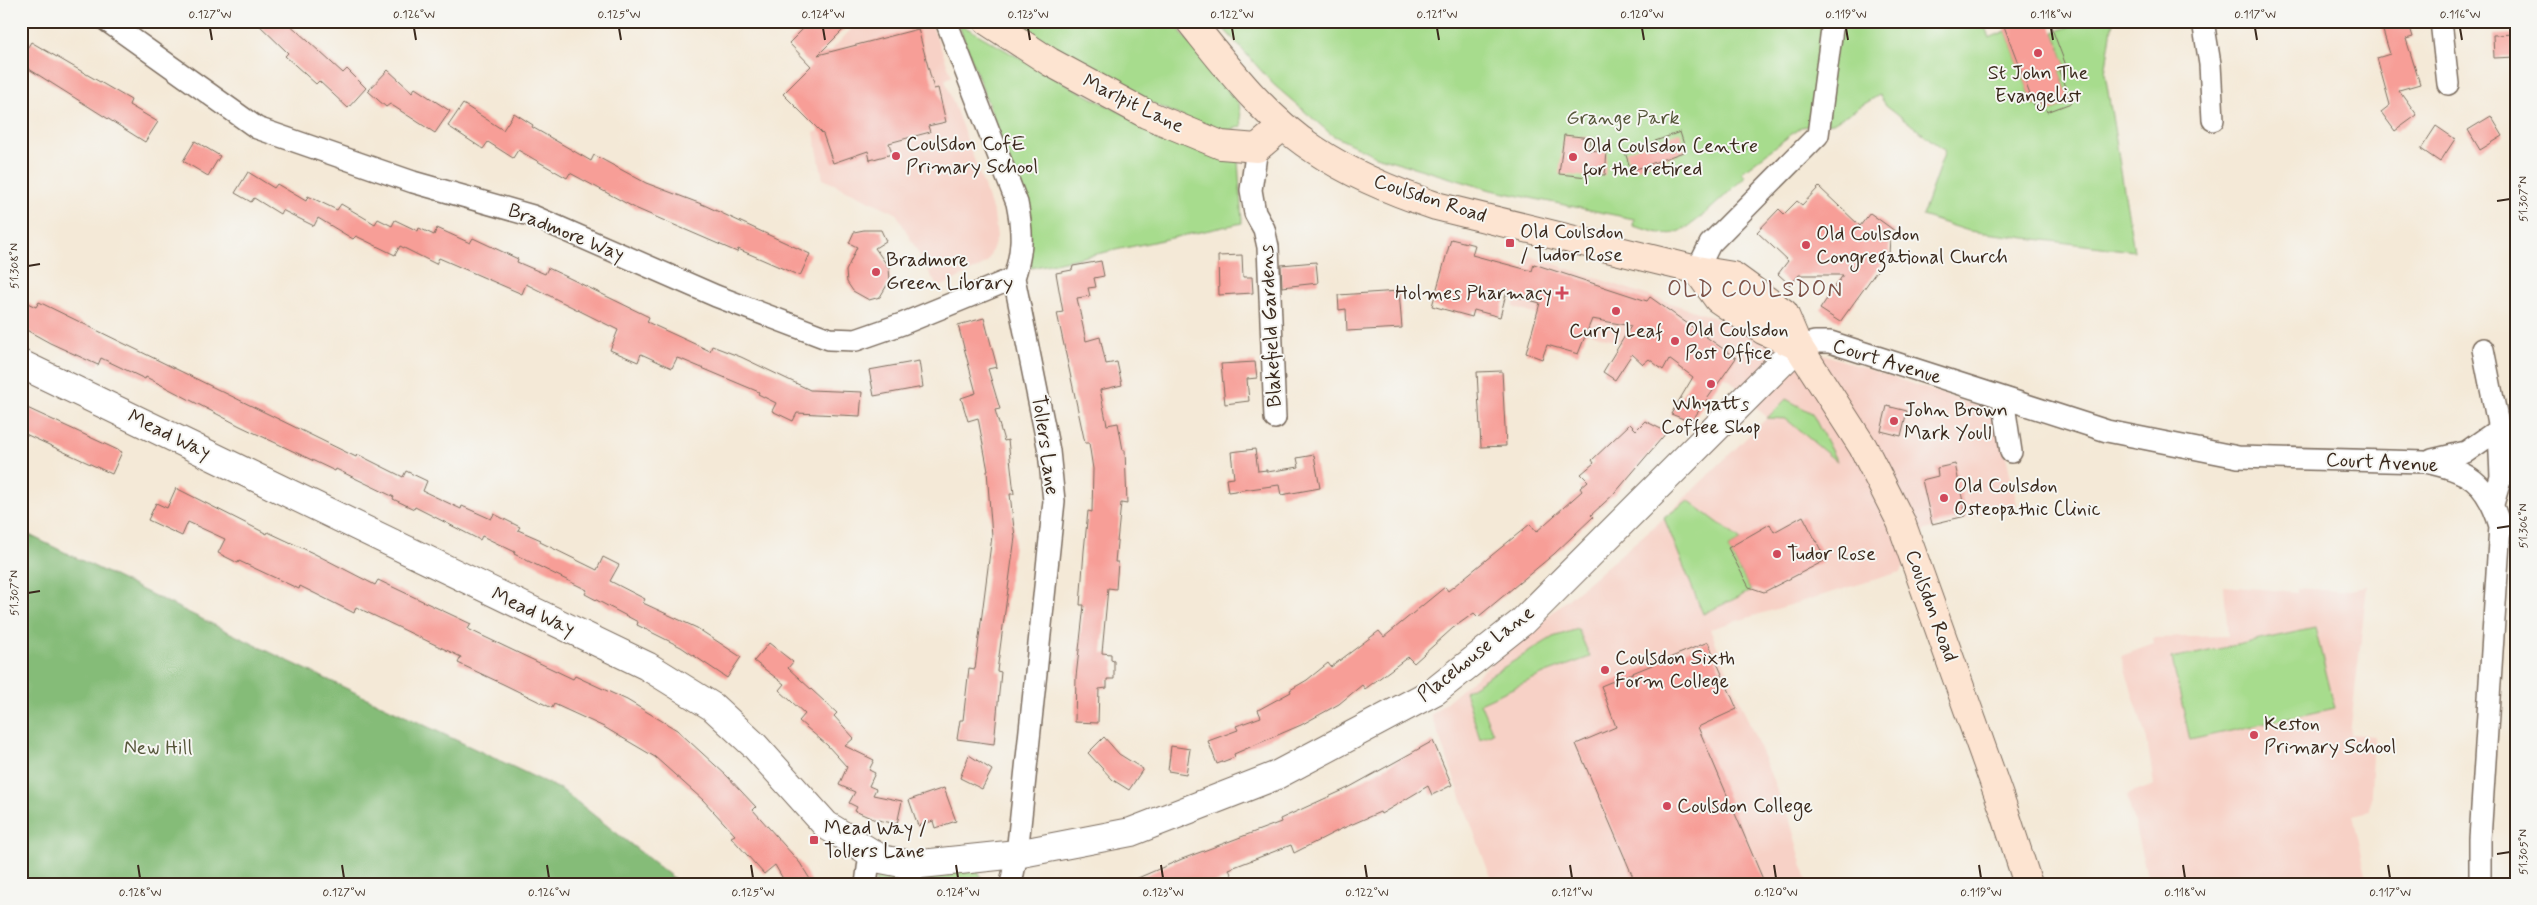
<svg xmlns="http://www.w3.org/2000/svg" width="2537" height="905" viewBox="0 0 2537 905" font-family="Mynerve,sans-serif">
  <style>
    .built { fill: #f7d1c6 }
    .green { fill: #a7dc8d; stroke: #718356 }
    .forest { fill: #85bc78; stroke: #60734b }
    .building { fill: #f79e97 }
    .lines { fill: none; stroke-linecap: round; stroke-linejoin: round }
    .minor-casing { stroke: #7c6d5f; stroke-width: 24 }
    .tertiary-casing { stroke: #7c6d5f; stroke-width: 30 }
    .secondary-casing { stroke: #7c6d5f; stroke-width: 30 }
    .minor { stroke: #fff; stroke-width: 21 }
    .tertiary { stroke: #fff; stroke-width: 28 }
    .secondary { stroke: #fde4d1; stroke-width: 28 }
    .ticks { fill: none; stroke: #3b2a1e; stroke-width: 2 }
    .poi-dot { fill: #d1495b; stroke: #f6f6f2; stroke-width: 2 }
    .labels { text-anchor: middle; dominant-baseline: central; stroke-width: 4; stroke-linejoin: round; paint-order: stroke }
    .poi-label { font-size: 20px; fill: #3b2a1e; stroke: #f6f6f2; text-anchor: start }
    .street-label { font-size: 20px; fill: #3b2a1e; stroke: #f6f6f2 }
    .park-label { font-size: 20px; fill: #56563a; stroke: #f6f6f2 }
    .quarter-label { font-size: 22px; letter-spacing: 1px; fill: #7d5348; stroke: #f6f6f2 }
    .neatline { fill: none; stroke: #3b2a1e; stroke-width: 2 }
    .ticks-label { font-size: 12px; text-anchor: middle; fill: #3b2a1e }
  </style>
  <rect width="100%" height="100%" fill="#f6f6f2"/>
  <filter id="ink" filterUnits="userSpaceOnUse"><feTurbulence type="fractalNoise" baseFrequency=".02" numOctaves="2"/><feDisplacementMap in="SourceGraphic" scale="10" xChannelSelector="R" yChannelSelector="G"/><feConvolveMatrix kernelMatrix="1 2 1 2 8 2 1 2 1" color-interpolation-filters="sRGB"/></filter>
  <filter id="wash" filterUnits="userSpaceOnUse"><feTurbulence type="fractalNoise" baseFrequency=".0096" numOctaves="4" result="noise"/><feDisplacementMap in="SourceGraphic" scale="20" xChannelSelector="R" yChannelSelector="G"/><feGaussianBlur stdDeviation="1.12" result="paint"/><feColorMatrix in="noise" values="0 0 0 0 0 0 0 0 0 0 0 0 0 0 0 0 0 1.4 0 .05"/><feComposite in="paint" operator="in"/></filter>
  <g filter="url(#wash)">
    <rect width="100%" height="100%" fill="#f4e9d7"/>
    <path class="built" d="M859,21h71l22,55 -7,4 49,134 3,23 -9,24 -6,5 -44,22 -42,-75 -73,-34 -9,-46 27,-12 -32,-47z
      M1527,255l469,157 21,92 -92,26 -25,42 -190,57 80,192 18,63h-315l-62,-169 233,-197 103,-100 -38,-39 -216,-72z
      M2224,586l73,6v-4l42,3 28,-5 -17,148 24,2 -4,75 -17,4 15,69h-219l-22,-89 27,-10 -7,-45 -26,-84 33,-12 -1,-6 75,-2z"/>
    <path class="green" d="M1002,21h170l67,82 3,23 -17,6 -15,-3 -56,-25z
      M1217,21h766l6,17 17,-7 28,74 9,-3 4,10 24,-9 -12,-32 8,-3 -13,-36 16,-6 -2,-5h45l-8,52 29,178 -165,-20 -47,-15 23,-65 -59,-46 -7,-10 -46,28 -32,4 -59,45 3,5c-16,14 -51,51 -70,56 -13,3 -29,-4 -42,-7l1,-7 -143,-29 -115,-34 -44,-21 -59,-51z
      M958,23c90,51 180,106 280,137l4,63 -211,45 -2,-55z
      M1786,399l26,14 25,49 -51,-43 -19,-1z
      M1688,500l53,40 -13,8 23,43 -48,23 -39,-96z
      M2315,628l20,80 -145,32 -18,-81z
      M1578,629l12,28 -44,16 -66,30 13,30 -13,6 -15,-48 88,-54z
      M960,868l18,4 8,12h-111l2,-11 6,-4z"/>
    <path class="forest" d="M21,531l263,128 278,131 119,94h-660z"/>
    <g id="blocks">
      <path class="building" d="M255,21h31l57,52 4,-4 19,19 -18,20 -29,-27 -3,3 -31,-28 3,-3z
        M811,21h41l-34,34 100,-26 16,60 4,-1 8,34 -18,4 2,6 -41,11 3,11 -22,6 -2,-9 -35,12 -10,-29 -40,-40 28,-28 -22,-23z
        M2002,21h47l18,47 -8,3 12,32 -24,9 -4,-10 -9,3z
        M2380,21h28l5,16 -7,2 14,45 -21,6 18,25 -22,16 -14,-19 9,-7 -13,-47 13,-4z
        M2516,34v23l-22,1 -1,-23z
        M31,42l100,58 -2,5 29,17 -13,20 -124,-78v-6z
        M388,70l24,22 3,-4 35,23 -15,22 -45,-29 -4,3 -18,-16z
        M463,104l40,26 11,-17 19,12 -1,2 59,34 3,-6 52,28 58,22 106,49 -10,22 -62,-27 -1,3 -102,-44 -65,-35 -3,5 -49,-28 -5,8 -25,-16 -5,7 -35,-23z
        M2491,116l12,20 -23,14 -12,-20z
        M2436,126l19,13 -15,23 -19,-13z
        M1680,132l6,19 -55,20 -6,-19z
        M1564,135l27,3 -2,12 18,2 -2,23 -17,-1v3l-29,-3z
        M195,141l25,15 -12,20 -25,-15z
        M248,172l26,16 3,-4 29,17 2,-5 29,14 4,-6 34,20 3,-5 14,7 3,-6 23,11 1,-3 15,7 3,-7 33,15 3,-5 45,21 -1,3 28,12 3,-6 17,8 84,41 -2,5 63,29 2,-5 29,11 69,33 52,2 -2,24 -63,-3 -4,8 -21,-10 4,-8 -18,-9 1,-2 -76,-32 -6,-2 -5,10 -31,-14 -3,8 -28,-12 8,-20 -92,-46 -4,10 -83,-36 -3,6 -36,-18 -5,9 -39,-19 -3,3 -35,-21 -4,8 -32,-16 -2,4 -26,-16 -3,4 -16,-9z
        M1819,187l41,39 10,-13 25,18 -5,7 -1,16 -49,68 -20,-13 23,-34h-44l-9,10 -12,-11 10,-13 -31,-29 22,-23 5,5 13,-13 5,4z
        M864,230h17l5,11 -11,7 14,20 1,12 -10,17 -11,3 -16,-9 -6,-9 -1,-11 11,-24 -8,-4 5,-11z
        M1451,239l24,6 -3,10 60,16 2,-7 113,37 3,-4 86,61 -45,64 -20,-8 22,-37 -24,-18 -6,11 -14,-11 -6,5 -11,-10 -17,26 -12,-8 28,-46 -39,-7 -14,35 -31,-9 -5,14 -16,-6 14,-50 -34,-9 -6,23 -26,-7 -2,7 -40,-11z
        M1242,255l1,22h9l1,16 -34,2 -1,-39z
        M1101,261l3,15 -10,2 2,9 -8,1 2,8 -13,2 9,43 14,-4 6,27 11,-2 5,23 -22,5 7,35 11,-2 5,27h2l2,54 -6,-1 -6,59h3l-2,27 -8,-1 -6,65 9,1v6l3,1v18h-7v9l-8,1 -1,34 -23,-1 1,-45 8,-72h-4l4,-54 4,-40 4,1 1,-43 -4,-26h-4l-28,-130 6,-1 -7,-39 16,-3 1,-4z
        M1316,262l2,21 -36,4 -1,-22z
        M1399,291l3,37 -55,3 -1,-22 -7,1 -1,-15z
        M21,300l15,7 3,-5 317,155 1,-3 46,23 3,-6 21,10 -4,10 38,18 1,-3 29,13 3,-5 26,13 -2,3 23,10 -1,2 57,28 6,-13 16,8 -9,16 35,18 -2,4 54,25 44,29 -14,21 -46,-31 -44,-22 1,-3 -53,-28 2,-4 -73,-36 1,-2 -33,-16 -2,4 -65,-33 -1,2 -21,-10 1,-2 -58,-28 -1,2 -95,-45 -94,-49 -1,2 -44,-21 -3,7 -48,-22 -29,-16z
        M984,318l13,49 -9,2 12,40 -5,1 9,31 4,-1 6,54h-4l5,43 -18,134 4,1 -7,72 -37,-5 3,-19h3l6,-52 6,1 17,-133 -5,-65h1l-10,-53 -10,3 -7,-23 15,-5 -18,-68z
        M919,361l4,26 -49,9 -5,-26z
        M1255,362l2,16 -10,1 2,22 -24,3 -4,-40z
        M1502,371l4,75 -25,1 -4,-75z
        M1887,406l20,5 -6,25 -20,-5z
        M25,407l97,45 -10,22 -91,-42v-17z
        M1645,421l22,11 -52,61 -24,22 2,2 -39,37 -76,63 -4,-4 -21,15 -39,35 -6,-6 -43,32 -3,-4 -23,19 -38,21 -67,29 1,3 -18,7 -9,-23 30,-11 -2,-4 25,-9 -3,-7 33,-18 -1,-2 17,-10 21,-17 3,4 48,-36 5,6 61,-50 3,4 82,-67 6,8 46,-41 -2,-3 8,-7 -7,-7 13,-11 -2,-3 38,-36 6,6z
        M1255,449l3,22 9,-1v2l32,-5 -2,-9 17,-3 6,33 -39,7 -2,-10 -51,7 -2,-13 8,-1 -3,-26z
        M1955,464l11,52 -34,8 -10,-44 16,-4 -1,-8z
        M176,488l91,46 1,-2 47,22 60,31 3,-5 93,44 -3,5 105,50 2,-3 52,24 50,30 50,46 29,31 -3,3 47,53 13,21h-27l-11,-19 -11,9 -33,-37 4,-2 -32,-35 -48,-43 -51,-30 -50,-23 -2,4 -49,-24 -45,-21 3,-6 -105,-50 -2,6 -54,-27 -1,3 -60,-28 -1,2 -20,-10 7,-14 -37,-17 -6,14 -34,-16 8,-17 11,5z
        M1803,516l23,44 -62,32 -15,-5 -21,-39 42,-24 4,8z
        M1708,642l29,67 -39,18 67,157h-129l-60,-140 40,-17 -15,-41z
        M769,643l24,19 -5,6 49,45 -3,3 20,22 -9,8 29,14 -5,10 6,3 -6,13 7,3 -3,6 29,6 -5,23 -24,-5 -18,-8 2,-4 -8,-4 6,-11 -16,-7 8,-18 -20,-22 -28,-24 6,-7 -26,-24 5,-6 -30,-23z
        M1104,737l15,17 24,15 -14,21 -16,-10 -25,-27z
        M1433,741l19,44 -20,10 -4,-9 -47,28 -1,-2 -41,18 -45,23 -3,-8 -62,24 3,8 -20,7h-88l58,-25 99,-37 -1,-3 68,-31z
        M1171,746l19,3 -4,25 -18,-3z
        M969,755l23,15 -10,19 -22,-11z
        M944,788l12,33 -21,7 -2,-7 -15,5 -9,-26z"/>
    </g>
  </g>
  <g filter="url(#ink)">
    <use href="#blocks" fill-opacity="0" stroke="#7c6d5f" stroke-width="1"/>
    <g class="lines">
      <g class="minor-casing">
        <path id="minor" d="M107,21l150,107 156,54 120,34 183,80 113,43 27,1 46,-16 112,-46
          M946,21l71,182c6,30 6,46 -3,75l35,173 5,50 -37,353 -6,30
          M2203,21l7,43 3,56
          M2441,21l7,63
          M1257,148l-6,42 4,23 9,16 4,18 7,171
          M1697,270l13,-26 108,-109 15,-114
          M1798,346l17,-4h15l277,89 131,26 186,5c44,8 63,20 76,64l-20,313v45
          M2483,349l16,80 2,48 -8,27
          M2003,398l8,54
          M2432,460l34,-8 33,-23
          M866,884l4,-31"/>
      </g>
      <g class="tertiary-casing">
        <path id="tertiary" d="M21,364l626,302 66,41 42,39 71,79 55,34 31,6 105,-11 114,-22 144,-56 160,-85 87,-69 276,-276"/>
      </g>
      <g class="secondary-casing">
        <path id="secondary" d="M987,21l63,41 96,52 75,31 36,3 26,-22
          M1190,21c37,46 74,96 125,129 37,25 79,42 121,56l261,64 36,6 51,37 14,33 65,101 38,75 103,288 24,74
          M1697,270l21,29 45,31 35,16"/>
      </g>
      <use href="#minor" class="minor"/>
      <use href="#tertiary" class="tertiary"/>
      <use href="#secondary" class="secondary"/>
    </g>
  </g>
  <path class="ticks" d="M210,28l2,12M414,28l2,12M619,28l2,12M823,28l2,12M1028,28l2,12M1232,28l2,12M1437,28l2,12M1642,28l2,12M1846,28l2,12M2051,28l2,12M2255,28l2,12M2460,28l2,12M2497,201l13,-2M28,266l12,-2M2497,528l13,-2M28,593l12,-2M2497,854l13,-2M138,865l2,13M342,865l2,13M547,865l2,13M751,865l2,13M956,865l2,13M1161,865l2,13M1365,865l2,13M1570,865l2,13M1774,865l2,13M1979,865l2,13M2183,865l2,13M2388,865l2,13"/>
  <g class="poi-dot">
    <circle cx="2038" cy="53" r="5"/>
    <circle cx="896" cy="156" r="5"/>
    <circle cx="1573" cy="157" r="5"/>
    <rect x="1505" y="238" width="10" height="10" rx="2.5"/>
    <circle cx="1806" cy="245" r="5"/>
    <circle cx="876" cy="272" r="5"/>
    <path d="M1559.5 285.5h5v5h5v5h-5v5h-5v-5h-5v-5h5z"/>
    <circle cx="1616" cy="311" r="5"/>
    <circle cx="1675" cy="341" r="5"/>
    <circle cx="1711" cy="384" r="5"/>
    <circle cx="1894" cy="421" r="5"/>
    <circle cx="1944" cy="498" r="5"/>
    <circle cx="1777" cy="554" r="5"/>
    <circle cx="1605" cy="670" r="5"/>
    <circle cx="2254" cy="735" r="5"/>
    <circle cx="1667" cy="806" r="5"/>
    <rect x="809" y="835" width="10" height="10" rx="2.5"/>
  </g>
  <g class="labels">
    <g class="poi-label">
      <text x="2038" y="73" text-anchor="middle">St John The<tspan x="2038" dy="23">Evangelist</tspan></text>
      <text x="906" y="144">Coulsdon CofE<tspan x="906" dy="23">Primary School</tspan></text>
      <text x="1583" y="146">Old Coulsdon Centre<tspan x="1583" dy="23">for the retired</tspan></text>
      <text x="1520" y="232">Old Coulsdon<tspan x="1520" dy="23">/ Tudor Rose</tspan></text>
      <text x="1816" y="234">Old Coulsdon<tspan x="1816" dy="23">Congregational Church</tspan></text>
      <text x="886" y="260">Bradmore<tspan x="886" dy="23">Green Library</tspan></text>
      <text x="1552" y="293" text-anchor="end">Holmes Pharmacy</text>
      <text x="1685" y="330">Old Coulsdon<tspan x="1685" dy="23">Post Office</tspan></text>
      <text x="1616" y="331" text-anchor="middle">Curry Leaf</text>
      <text x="1711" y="404" text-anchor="middle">Whyatts<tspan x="1711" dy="23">Coffee Shop</tspan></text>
      <text x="1904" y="410">John Brown<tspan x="1904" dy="23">Mark Youll</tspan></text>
      <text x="1954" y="486">Old Coulsdon<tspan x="1954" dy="23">Osteopathic Clinic</tspan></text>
      <text x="1787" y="554">Tudor Rose</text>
      <text x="1615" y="658">Coulsdon Sixth<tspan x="1615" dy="23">Form College</tspan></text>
      <text x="2264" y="724">Keston<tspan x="2264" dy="23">Primary School</tspan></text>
      <text x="1677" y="806">Coulsdon College</text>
      <text x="824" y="828">Mead Way /<tspan x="824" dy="23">Tollers Lane</tspan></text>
    </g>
    <g class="street-label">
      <text transform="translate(1133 104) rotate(26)">Marlpit Lane</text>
      <text transform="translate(1430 199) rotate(18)">Coulsdon Road</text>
      <text transform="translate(566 233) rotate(22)">Bradmore Way</text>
      <text transform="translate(1271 326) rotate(-93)">Blakefield Gardens</text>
      <text transform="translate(1887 362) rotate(17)">Court Avenue</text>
      <text transform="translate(169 435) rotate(26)">Mead Way</text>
      <text transform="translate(1045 445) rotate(82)">Tollers Lane</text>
      <text transform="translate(2382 463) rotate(3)">Court Avenue</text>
      <text transform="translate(1931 606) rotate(70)">Coulsdon Road</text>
      <text transform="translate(533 612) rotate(25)">Mead Way</text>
      <text transform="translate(1476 654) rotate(-38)">Placehouse Lane</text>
    </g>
    <g class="park-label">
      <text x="1623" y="118">Grange Park</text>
      <text x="158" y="748">New Hill</text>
    </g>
    <g class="quarter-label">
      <text x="1755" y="290">OLD COULSDON</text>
    </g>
  </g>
  <rect width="2537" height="905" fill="none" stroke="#f6f6f2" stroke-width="55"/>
  <rect x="28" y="28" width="2482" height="850" class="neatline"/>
  <g class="ticks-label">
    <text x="210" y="18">0.127°W</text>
    <text x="414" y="18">0.126°W</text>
    <text x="619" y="18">0.125°W</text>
    <text x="823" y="18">0.124°W</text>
    <text x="1028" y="18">0.123°W</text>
    <text x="1232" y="18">0.122°W</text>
    <text x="1437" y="18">0.121°W</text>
    <text x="1642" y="18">0.120°W</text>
    <text x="1846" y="18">0.119°W</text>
    <text x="2051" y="18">0.118°W</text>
    <text x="2255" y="18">0.117°W</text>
    <text x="2460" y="18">0.116°W</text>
    <text transform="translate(2523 199) rotate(-90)" y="4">51.307°N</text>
    <text transform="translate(14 266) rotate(-90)" y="4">51.308°N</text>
    <text transform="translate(2523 526) rotate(-90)" y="4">51.306°N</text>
    <text transform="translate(14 593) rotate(-90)" y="4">51.307°N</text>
    <text transform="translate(2523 852) rotate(-90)" y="4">51.305°N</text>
    <text x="140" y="896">0.128°W</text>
    <text x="344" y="896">0.127°W</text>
    <text x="549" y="896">0.126°W</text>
    <text x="753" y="896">0.125°W</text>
    <text x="958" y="896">0.124°W</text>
    <text x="1163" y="896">0.123°W</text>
    <text x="1367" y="896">0.122°W</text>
    <text x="1572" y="896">0.121°W</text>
    <text x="1776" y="896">0.120°W</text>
    <text x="1981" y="896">0.119°W</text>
    <text x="2185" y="896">0.118°W</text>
    <text x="2390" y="896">0.117°W</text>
  </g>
</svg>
